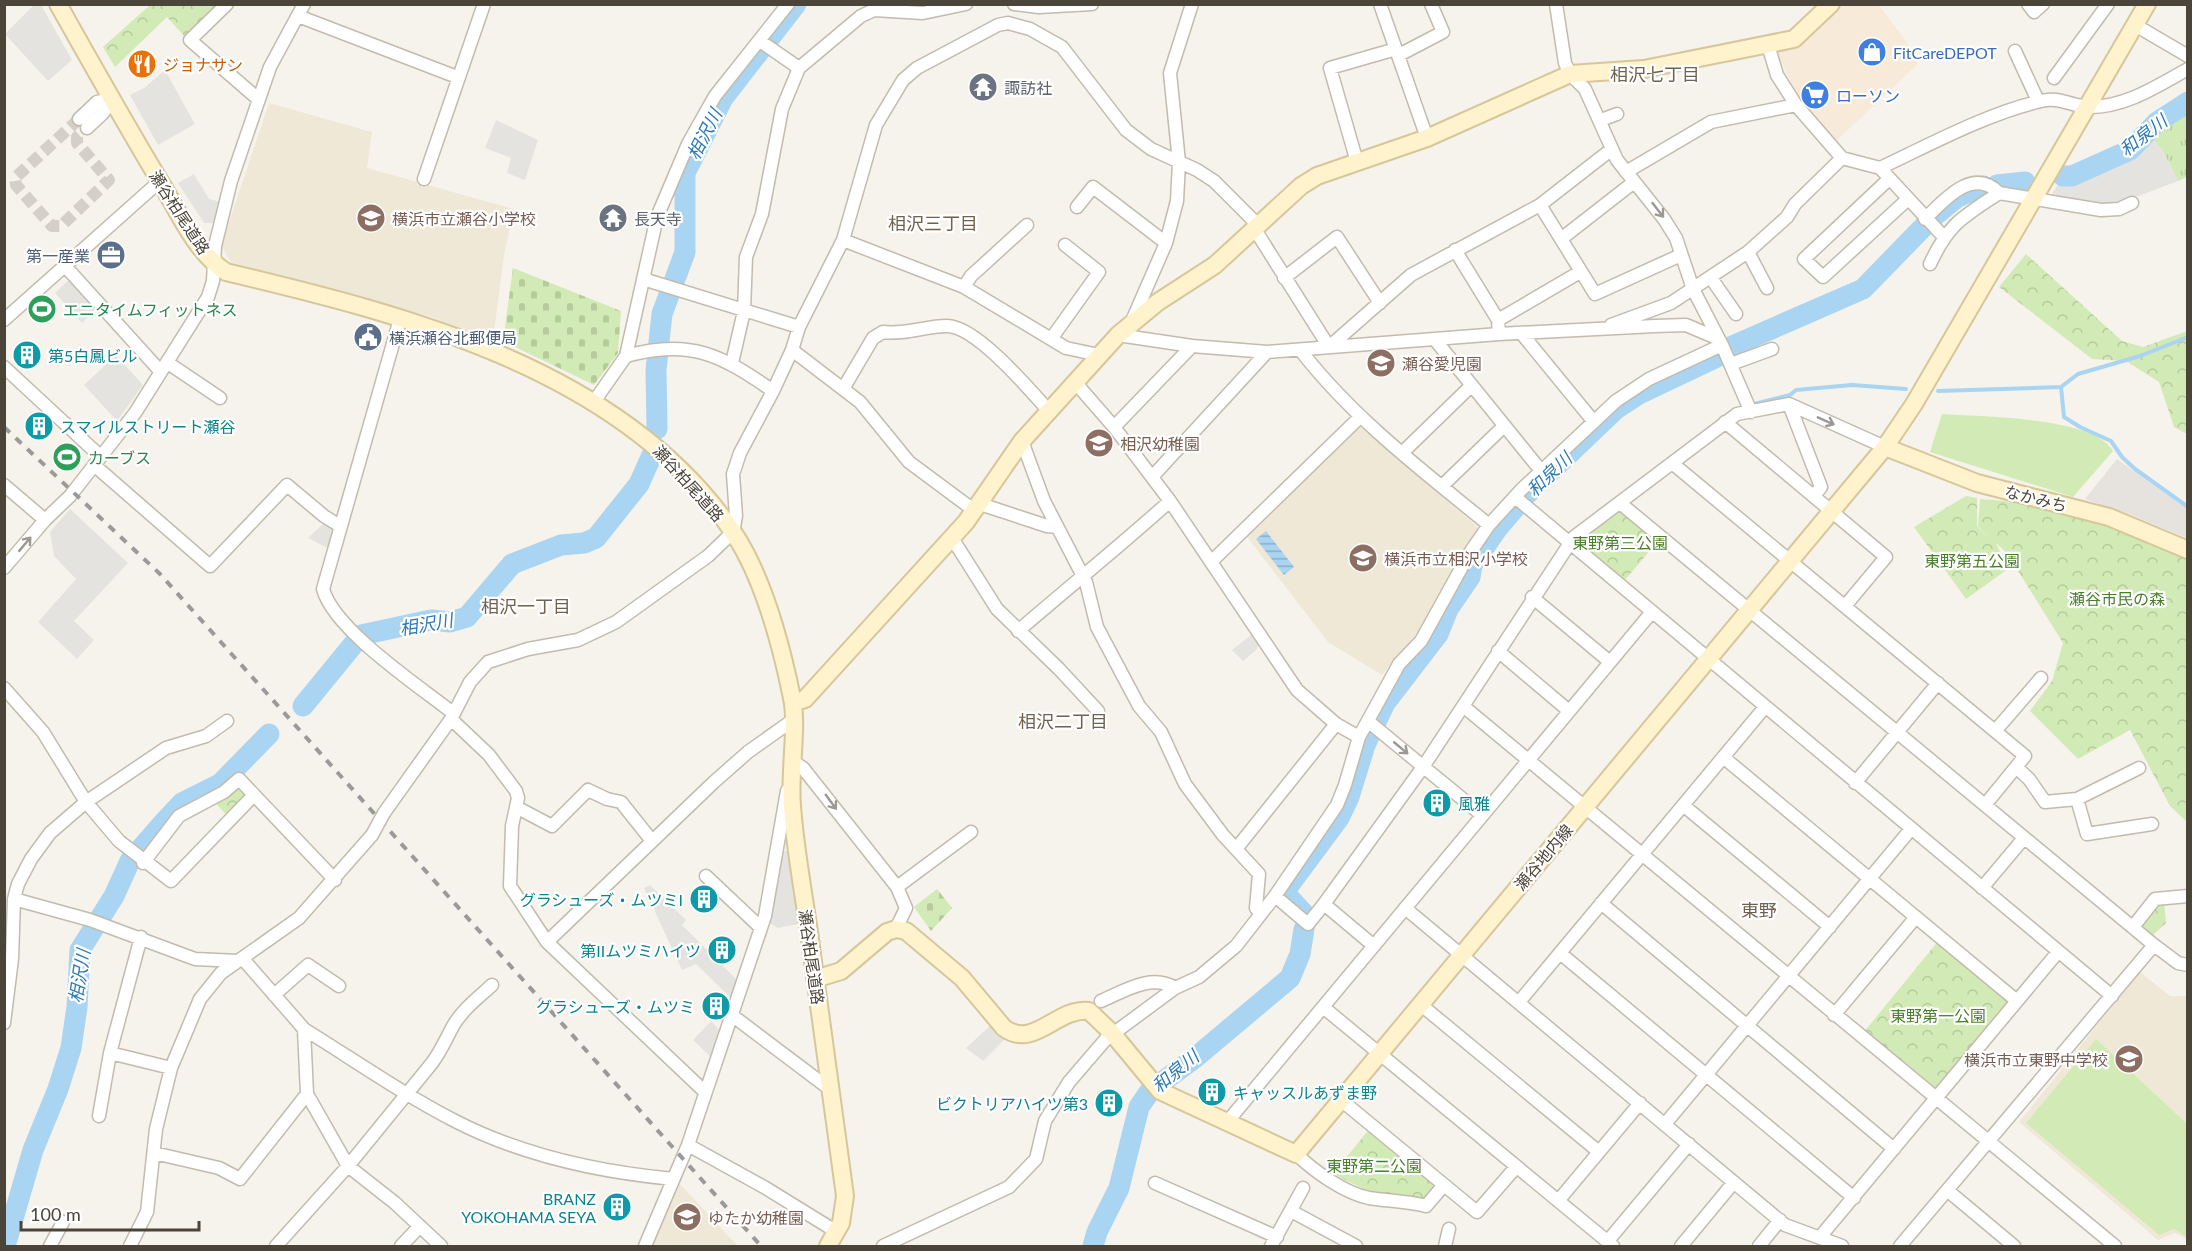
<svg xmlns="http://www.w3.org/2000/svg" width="2192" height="1251" viewBox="0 0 2192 1251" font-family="Lato,'Noto Sans JP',sans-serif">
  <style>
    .commercial { fill: #f7ead8 }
    .industrial { fill: #e6e2dd }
    .education { fill: #efe8d6 }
    .grass { fill: url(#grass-tufts) }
    .forest { fill: url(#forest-crowns) }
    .cemetery { fill: url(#cemetery-stones) }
    .pitch { fill: #d2eab5 }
    .parking { fill: #e5e3e0 }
    .water { fill: url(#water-rules) }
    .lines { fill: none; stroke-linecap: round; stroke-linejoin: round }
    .stream { stroke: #a9d4f2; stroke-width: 4 }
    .river { stroke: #a9d4f2; stroke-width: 21 }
    .street-tunnel { stroke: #d4d0c8; stroke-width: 12; stroke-dasharray: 12 6; stroke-linecap: butt }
    .street-casing { stroke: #c2bbae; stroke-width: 15 }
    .secondary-casing { stroke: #d6c79b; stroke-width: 20 }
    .street { stroke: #fff; stroke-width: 12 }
    .secondary { stroke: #fff3cd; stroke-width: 16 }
    .rail { stroke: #9a9a9a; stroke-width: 4; stroke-dasharray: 8 8; stroke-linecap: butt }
    .street-bridge-casing { stroke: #c2bbae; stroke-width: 15; stroke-linecap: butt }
    .street-bridge { stroke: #fff; stroke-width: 12 }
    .oneway { stroke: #9c9892 }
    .labels { text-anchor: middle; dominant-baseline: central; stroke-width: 4.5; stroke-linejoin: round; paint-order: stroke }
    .shop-label { font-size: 16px; fill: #366cbe; stroke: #fff; text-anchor: start }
    .food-label { font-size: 16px; fill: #c56008; stroke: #fff; text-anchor: start }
    .worship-label { font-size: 16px; fill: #5b616d; stroke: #fff; text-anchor: start }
    .street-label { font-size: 16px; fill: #4b4439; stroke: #fff }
    .education-label { font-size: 16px; fill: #785e54; stroke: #fff; text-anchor: start }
    .service-label { font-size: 16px; fill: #4e5e75; stroke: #fff; text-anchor: end }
    .leisure-label { font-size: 16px; fill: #27864d; stroke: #fff; text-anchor: start }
    .culture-label { font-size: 16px; fill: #0d838f; stroke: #fff; text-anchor: end }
    .park-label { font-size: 16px; fill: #4a7f2a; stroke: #fff }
    .neighbourhood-label { font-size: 18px; fill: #6e6250; stroke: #fff }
    .water-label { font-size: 18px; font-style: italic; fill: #2e7ab2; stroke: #fff }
  </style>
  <defs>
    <pattern id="grass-tufts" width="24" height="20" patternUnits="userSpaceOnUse" patternTransform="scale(1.5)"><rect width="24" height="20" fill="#d2eab5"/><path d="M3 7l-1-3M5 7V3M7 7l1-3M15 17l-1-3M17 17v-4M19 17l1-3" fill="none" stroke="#b6ca9c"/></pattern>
    <pattern id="forest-crowns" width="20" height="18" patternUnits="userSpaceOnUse" patternTransform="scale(1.5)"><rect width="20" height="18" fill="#d2eab5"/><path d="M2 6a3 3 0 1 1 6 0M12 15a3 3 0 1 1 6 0" fill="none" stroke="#b6ca9c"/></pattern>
    <pattern id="cemetery-stones" width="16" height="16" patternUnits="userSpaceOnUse" patternTransform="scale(1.5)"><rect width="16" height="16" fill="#d2eab5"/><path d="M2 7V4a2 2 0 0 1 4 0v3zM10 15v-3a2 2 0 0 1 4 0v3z" fill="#b6ca9c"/></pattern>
    <pattern id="water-rules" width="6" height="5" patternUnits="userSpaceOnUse" patternTransform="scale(1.5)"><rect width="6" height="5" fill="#a9d4f2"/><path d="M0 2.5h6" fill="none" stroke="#8caec5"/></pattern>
  </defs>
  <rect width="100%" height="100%" fill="#f6f3ec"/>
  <path class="commercial" d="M1841,5h38l33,44 6,15 -84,79 -37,-49 -22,-45 22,-5z"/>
  <path class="industrial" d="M2117,459l70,50v29l-58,-24 -44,-15z"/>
  <path class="education" d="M269,103l103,29 -5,36 147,41 -10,46 -10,77 -5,8 -59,-24 -124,-31 -75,-23 -9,-15 5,-19z
    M1359,426l123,105 -61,97 -39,47 -54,-33 -83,-108z
    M2140,972l30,24h17v243l-12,-6 -17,7 -139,-118z
    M679,1183l59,63h-87z"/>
  <path class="grass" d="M2187,109v68l-9,4 -14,-28 -14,-18z"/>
  <path class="forest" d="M150,5h72l-36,33 -19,-21 -52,50 -12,-20z
    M2026,254l96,87 21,6 44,-16v103l-13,-7 -15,-45 -33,-21 -34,-2 -93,-72z
    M1966,496l11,2v28l10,10 -9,-10 2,-27c77,5 136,25 207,52v271l-17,-16 -40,-76 -52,29 -48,-48 22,-30 11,-38 -56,-90 -11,-10 12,26 -42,30 -52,-72z
    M1622,507l36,34 -33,39 -44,-37v-5z
    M239,783l12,11 -21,24 -18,-18z
    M2160,900h4l2,23 -14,13 -12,-10z
    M1939,940l72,59 -75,92 -72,-59z
    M1370,1128l67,55 -14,17 -53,-8 -37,-18z"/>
  <path class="cemetery" d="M513,268l108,43 -3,42 -24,32 -91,-44z
    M937,889l15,19 -21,23 -17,-24z"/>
  <path class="pitch" d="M1942,414c39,3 151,2 171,37l-40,46 -143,-45z
    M2096,1039l91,85v113l-13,-8 -15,6 -133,-112z"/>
  <path class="parking" d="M34,5h7l31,55 -24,21 -43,-47z
    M165,70l30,54 -37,21 -28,-50 14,-7z
    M496,120l42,20 -13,40 -18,-7 4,-15 -26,-10z
    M2150,135l14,18 14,28 -63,24 -17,2 -46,-13 9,-14h12l54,-24z
    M194,174l15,25 12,3 -4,21h-13l-26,-40z
    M69,280l27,30 -14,13 -27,-30z
    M116,355l27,30 -26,36 -33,-36z
    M70,509l58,54 -54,58 20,19 -17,19 -39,-37 38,-43 -22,-23 -4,-24z
    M325,522l11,6 -7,21 -21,-11z
    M1251,635l7,10 -1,4 -14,12 -11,-11z
    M781,851h6l11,73 -20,4 -10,-6 9,-36z
    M650,885l36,35 -4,5 56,56 -3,21 -39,-38 -14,6 -38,-82z
    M711,1021l13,14 -11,24 -20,-19z
    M991,1025l14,14 -22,22 -17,-13z"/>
  <path class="water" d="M1266,531l28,36 -10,8 -28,-36z"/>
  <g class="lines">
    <path class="stream" d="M2061,387l3,30 16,10 31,14 11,16 13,12 53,38
      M1938,391l123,-4 17,-13 62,-18 48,-19
      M1754,404l36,-9 6,-5 56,-5 54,4"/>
    <path class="river" d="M2063,176h9l58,-26 27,-28 31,-20
      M1997,185l28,-3
      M657,429l-1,-59 6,-56 23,-62v-79l38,-75 73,-94
      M303,706l58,-71 70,-15 19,2 17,-5 45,-53 49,-19 23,-2 12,-5 43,-54 13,-29
      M1305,915l-21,-23 55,-74 10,-21 16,-52 20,-42 53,-69 10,-25 22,-32 2,-12 25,-36 28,-33 91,-87 23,-15 80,-38 11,-9 133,-58 71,-73 22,-18 27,-12 4,2
      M5,1246l28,-96 25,-61 13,-41 6,-41 3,-57 34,-54 16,-35 35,-40 17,-18 38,-19 49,-50
      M1093,1246l4,-14 22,-44 20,-81 11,-16 46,-34 94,-79 10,-24 4,-25"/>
    <path class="street-tunnel" d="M79,119l-64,59 1,7 36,41h9l48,-46 -32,-37v-6l10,-9"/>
    <g class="street-casing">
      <path id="street" d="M227,4l-37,36 68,59
        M1014,4l25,3 53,-3
        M1380,4l47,134
        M1556,4l9,59 5,11 15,15 32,71 47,59 12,19 17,51 29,56 29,67
        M2028,4l6,8 9,-8
        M298,16l159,61
        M2135,25l53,31
        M760,41l39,27
        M1768,45l9,30 19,30 46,53 38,10 63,68
        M2015,51l23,50
        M1399,55l44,-23 -12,-28
        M2054,78l54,-74
        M79,119l18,-17 15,-3
        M1601,120l16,-6
        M87,128l16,-15 9,-14
        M1357,162l-27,-94 66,-19
        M1880,168c51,-24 106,-54 161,-67 18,-5 32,6 49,6 36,0 67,-21 98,-38
        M1626,172l85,-50 85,-17
        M424,179l60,-175
        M1889,179l-85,80 19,18 85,-78
        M1540,205l55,89 86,-39
        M1077,207l16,-20 73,56
        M1925,219c19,-19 48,-53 74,-26
        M1254,228l75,119 82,-72 129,-70 72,-56
        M1561,239l73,-57
        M843,240l121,47 102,61 33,7
        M1455,250l43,70
        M1748,252l19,36
        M1930,264c19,-41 33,-47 69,-71l102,17 18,-1 13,-6
        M65,266l96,106
        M1284,278l53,-41 43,66
        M1711,278l25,36
        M643,279l156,48
        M964,287l7,-11 56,-51
        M400,319l-77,270c11,41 96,97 130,124
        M4,320l156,-139
        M1132,321l34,-78 11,-42 2,-39 -9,-89 22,-69
        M1611,325l60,-22 77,-51 39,-35 8,-13 47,-46
        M1499,334l-1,-14 82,-48
        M1522,334l72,88
        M1118,335l74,11 75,6 232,-18 156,-8 31,-1 33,14
        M1051,339l48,-67 -34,-27
        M1436,341l106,131
        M792,350l68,52 49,60 66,49
        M1301,351c53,68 122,120 188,174
        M626,356c64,-18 95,-1 147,35
        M168,363l52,35
        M732,363l12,-52 2,-54 16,-43 20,-105 17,-41 62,-52 13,-6 49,3 43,-9
        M1731,364l41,-15
        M4,367l96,89
        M1074,381l40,46 56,74 127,189 39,34 23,13
        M843,389l30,-51 10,-6c22,3 42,-6 64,-6 29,0 82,63 101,84
        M593,403l33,-47 31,-139 31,-73 27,-48 73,-92
        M1789,404l32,83 -7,9
        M1725,422l161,135 -41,49
        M1114,427l78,-81
        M1022,441l22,60 42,81 11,45 42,79 22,26 24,52 38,51 36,39 -3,34 5,6
        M1402,453l69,-67
        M1672,463l353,293 -40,49
        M94,465l116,101 77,-81 37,31 16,10
        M1152,477l115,-125
        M4,485l41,35 25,-24 65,-83 73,-116 5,-16 2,-35 16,-65 39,-114 34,-63
        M1442,486l62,-60
        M1515,497l597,499
        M1620,503l534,442 24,18 10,2
        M980,504l67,22 10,1
        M952,538l45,71 62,60 39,42
        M1211,562l149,-145
        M4,568l41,-48
        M1532,597l78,65
        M1018,631c51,-44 102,-85 152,-130
        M1498,651l71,60
        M4,688l39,44 43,70 33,39 52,40 83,-86
        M1463,706l652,540
        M451,719l38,36 27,36 2,7 -6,28 -2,60 37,56 157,149
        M1369,722l113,93
        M1996,730l45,-52
        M1723,757l294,244
        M791,760l12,8 94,119 9,21 -10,21
        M2016,767l13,12 16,23 32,-3 62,-31
        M1855,783l83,-100
        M2077,799l10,35 65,-10
        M1683,805l147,122
        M516,807l36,19 36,-36 19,9 14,3 31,39
        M384,813l67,-94 19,-37 18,-20 40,-13 50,-9 38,-18 92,-66 25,-24 3,-16 -3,-42 7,-21 33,-62 19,-41 7,-23 44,-87 33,-115 27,-45 14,-12 81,-43 10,-2 22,6 32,18 64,83 25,19 46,21 17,11 44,44
        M1236,849l100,-125
        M143,863l36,-47 45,-24 15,-13 96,101
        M706,876l55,52
        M897,887l74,-55
        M1982,888l42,-50
        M1275,896l33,28 16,-20 50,42
        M14,899l76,21 105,39 43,2
        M1601,903l293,246
        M1324,904l99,-137 151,-230 163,-123 52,-10 96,43
        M1405,908l380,317 57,21
        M2133,927l22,-28 33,-3
        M547,942l167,-160 34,-30 45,-32
        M1560,953l294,245
        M243,959l61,70 3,65 41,72 47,37 46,43
        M274,995l34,-30 31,21
        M1101,1001c23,-10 51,-28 74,-13
        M1519,1002l246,-295
        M1420,1004l179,148
        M1323,1007l290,239
        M1834,1015l82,-98
        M733,1016l98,74
        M4,1023l8,-64 2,-60 4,-15 13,-25 19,-26 36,-31 80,-54 40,-12 21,-15
        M304,1029c50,31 100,66 153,93 67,34 142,50 216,57
        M110,1053l61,15
        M1341,1100l136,112 39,-45
        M99,1116l11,-63 31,-116
        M1228,1121l423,-508
        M1665,1124l246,-295
        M688,1145l76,42 73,45
        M154,1153l65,15 21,11 67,-85
        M1296,1154c18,17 48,39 73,44 19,3 38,3 57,8l18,-21
        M1155,1183l122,54
        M1947,1190l67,56
        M1558,1201l82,-98
        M1291,1211l65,35
        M1820,1237l238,-285
        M1607,1242l82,-98
        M50,1246l13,-24
        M130,1246l17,-34 9,-83 15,-61 29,-69 21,-26 78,-55 73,-83
        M276,1246l72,-80 84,-103c9,-12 14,-24 21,-37 9,-16 26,-29 39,-41
        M401,1246l19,-20
        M645,1246l43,-101 77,-229 22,-125
        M883,1246l126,-59 27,-28 9,-38 24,-39 37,-43 69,-51 24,-11 37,-31 39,-50 62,-91 8,-20 14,-48 40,-73 22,-23 48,-87 20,-29 32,-35 95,-89 33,-22 73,-34
        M1271,1246l32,-58
        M1445,1246l4,-17
        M1681,1246l53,-64
        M1759,1246l21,-26
        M1900,1246l254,-301"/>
    </g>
    <g class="secondary-casing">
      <path id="secondary" d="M58,4c35,62 69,123 106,184 17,29 33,65 62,84 181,43 396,97 507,260 31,46 48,112 59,166 6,29 -3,75 0,108 3,42 11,84 17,126 12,88 24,176 36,264l-4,27 -13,23
        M1885,447l92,36 132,34 79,33
        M793,703l12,-4 161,-177 56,-81 96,-106 40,-33 57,-37 86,-79 16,-10 110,-38 143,-64 74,-5 150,-30 37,-35
        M815,979l26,-8 46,-39 9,-3 10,2 56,47 42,50c30,22 53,-21 85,-17l23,22 48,58 136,63 589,-707 29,-43 233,-400"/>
    </g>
    <use href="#street" class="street"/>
    <use href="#secondary" class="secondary"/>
    <path class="rail" d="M4,427l156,147 601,672"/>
    <g class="street-bridge-casing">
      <path id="street-bridge" d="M372,835l12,-22"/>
    </g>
    <use href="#street-bridge" class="street-bridge"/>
  </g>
  <defs><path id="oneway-shaft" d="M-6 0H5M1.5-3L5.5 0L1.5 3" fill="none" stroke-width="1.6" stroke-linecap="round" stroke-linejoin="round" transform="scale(1.5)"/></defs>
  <g class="oneway">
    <use href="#oneway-shaft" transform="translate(1658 210) rotate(52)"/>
    <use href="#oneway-shaft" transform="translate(1826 421) rotate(24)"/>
    <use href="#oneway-shaft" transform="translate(25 544) rotate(-50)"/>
    <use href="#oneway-shaft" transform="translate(1401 748) rotate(40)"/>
    <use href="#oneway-shaft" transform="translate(831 802) rotate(54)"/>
  </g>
  <defs>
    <g id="shop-disc" transform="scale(1.5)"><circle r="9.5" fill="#3f7fe0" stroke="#fff"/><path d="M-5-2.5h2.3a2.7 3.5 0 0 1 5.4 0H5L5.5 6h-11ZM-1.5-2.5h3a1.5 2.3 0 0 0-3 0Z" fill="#fff"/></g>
    <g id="restaurant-disc" transform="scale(1.5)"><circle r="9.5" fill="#e8710a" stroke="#fff"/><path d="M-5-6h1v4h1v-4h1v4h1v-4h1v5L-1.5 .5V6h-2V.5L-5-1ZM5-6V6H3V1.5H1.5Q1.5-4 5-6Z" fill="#fff"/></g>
    <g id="temple-disc" transform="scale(1.5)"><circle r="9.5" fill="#6b7280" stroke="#fff"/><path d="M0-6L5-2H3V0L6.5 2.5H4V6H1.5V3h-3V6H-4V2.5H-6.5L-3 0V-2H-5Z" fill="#fff"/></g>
    <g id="supermarket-disc" transform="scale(1.5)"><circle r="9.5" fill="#3f7fe0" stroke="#fff"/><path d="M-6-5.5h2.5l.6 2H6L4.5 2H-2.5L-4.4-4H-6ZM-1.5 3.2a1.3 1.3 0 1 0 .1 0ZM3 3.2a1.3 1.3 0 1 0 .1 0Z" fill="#fff"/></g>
    <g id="school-disc" transform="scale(1.5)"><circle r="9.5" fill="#8d6e63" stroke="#fff"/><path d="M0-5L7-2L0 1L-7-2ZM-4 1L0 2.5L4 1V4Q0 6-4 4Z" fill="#fff"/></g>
    <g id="office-disc" transform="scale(1.5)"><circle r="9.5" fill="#5c6f8a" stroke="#fff"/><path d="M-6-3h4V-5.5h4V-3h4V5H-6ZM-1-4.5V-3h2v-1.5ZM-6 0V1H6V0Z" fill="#fff"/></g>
    <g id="stadium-disc" transform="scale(1.5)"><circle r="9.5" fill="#2e9e5b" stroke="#fff"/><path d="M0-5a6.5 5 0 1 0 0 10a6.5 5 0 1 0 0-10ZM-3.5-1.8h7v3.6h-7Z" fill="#fff"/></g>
    <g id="civic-disc" transform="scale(1.5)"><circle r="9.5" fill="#5c6f8a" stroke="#fff"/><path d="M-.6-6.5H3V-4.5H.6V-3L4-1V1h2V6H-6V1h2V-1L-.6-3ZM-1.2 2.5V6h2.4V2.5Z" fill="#fff"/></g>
    <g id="building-disc" transform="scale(1.5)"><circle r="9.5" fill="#0f9aa8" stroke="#fff"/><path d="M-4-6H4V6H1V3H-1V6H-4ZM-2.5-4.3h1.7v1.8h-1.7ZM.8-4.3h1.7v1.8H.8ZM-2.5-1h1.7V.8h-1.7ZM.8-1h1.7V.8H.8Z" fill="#fff"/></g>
  </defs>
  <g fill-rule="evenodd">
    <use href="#shop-disc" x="1872" y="52"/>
    <use href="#restaurant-disc" x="142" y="64"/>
    <use href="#temple-disc" x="983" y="87"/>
    <use href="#supermarket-disc" x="1815" y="95"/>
    <use href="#school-disc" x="371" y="218"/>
    <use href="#temple-disc" x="613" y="218"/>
    <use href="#office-disc" x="111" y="255"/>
    <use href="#stadium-disc" x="42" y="309"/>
    <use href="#civic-disc" x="368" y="337"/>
    <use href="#building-disc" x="27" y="355"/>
    <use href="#school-disc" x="1381" y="363"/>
    <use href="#building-disc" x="39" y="426"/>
    <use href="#school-disc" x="1099" y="443"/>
    <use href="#stadium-disc" x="67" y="457"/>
    <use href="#school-disc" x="1363" y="558"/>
    <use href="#building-disc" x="1437" y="803"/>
    <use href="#building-disc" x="704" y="899"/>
    <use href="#building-disc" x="722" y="950"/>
    <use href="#building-disc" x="716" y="1006"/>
    <use href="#school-disc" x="2129" y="1059"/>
    <use href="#building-disc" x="1212" y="1092"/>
    <use href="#building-disc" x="1109" y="1103"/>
    <use href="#building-disc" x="617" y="1207"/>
    <use href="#school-disc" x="687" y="1217"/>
  </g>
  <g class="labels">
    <g class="shop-label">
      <text x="1893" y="52">FitCareDEPOT</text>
      <text x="1836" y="95">ローソン</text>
    </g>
    <g class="food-label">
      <text x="163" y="64">ジョナサン</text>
    </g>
    <g class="worship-label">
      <text x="1004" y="87">諏訪社</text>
      <text x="634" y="218">長天寺</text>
    </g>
    <g class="street-label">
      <text transform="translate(180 212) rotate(57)">瀬谷柏尾道路</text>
      <text transform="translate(689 483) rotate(48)">瀬谷柏尾道路</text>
      <text transform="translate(2036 498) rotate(14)">なかみち</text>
      <text transform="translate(1543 857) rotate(-50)">瀬谷地内線</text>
      <text transform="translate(812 957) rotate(82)">瀬谷柏尾道路</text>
    </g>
    <g class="education-label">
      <text x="392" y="218">横浜市立瀬谷小学校</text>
      <text x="1402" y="363">瀬谷愛児園</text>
      <text x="1120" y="443">相沢幼稚園</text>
      <text x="1384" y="558">横浜市立相沢小学校</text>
      <text x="2108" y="1059" text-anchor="end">横浜市立東野中学校</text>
      <text x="708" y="1217">ゆたか幼稚園</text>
    </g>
    <g class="service-label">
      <text x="90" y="255">第一産業</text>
      <text x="389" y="337" text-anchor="start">横浜瀬谷北郵便局</text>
    </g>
    <g class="leisure-label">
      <text x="63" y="309">エニタイムフィットネス</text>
      <text x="88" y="457">カーブス</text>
    </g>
    <g class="culture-label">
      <text x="48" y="355" text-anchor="start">第5白鳳ビル</text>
      <text x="60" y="426" text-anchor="start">スマイルストリート瀬谷</text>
      <text x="1458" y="803" text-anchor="start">風雅</text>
      <text x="683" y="899">グラシューズ・ムツミI</text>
      <text x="701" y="950">第IIムツミハイツ</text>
      <text x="695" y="1006">グラシューズ・ムツミ</text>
      <text x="1233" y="1092" text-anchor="start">キャッスルあずま野</text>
      <text x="1088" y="1103">ビクトリアハイツ第3</text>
      <text x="596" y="1198">BRANZ<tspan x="596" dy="18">YOKOHAMA SEYA</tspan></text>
    </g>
    <g class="park-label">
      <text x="1620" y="542">東野第三公園</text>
      <text x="1972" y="560">東野第五公園</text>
      <text x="2117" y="598">瀬谷市民の森</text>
      <text x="1938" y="1015">東野第一公園</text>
      <text x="1374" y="1165">東野第二公園</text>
    </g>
    <g class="neighbourhood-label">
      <text x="1655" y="74">相沢七丁目</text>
      <text x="933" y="223">相沢三丁目</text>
      <text x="526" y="606">相沢一丁目</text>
      <text x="1063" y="721">相沢二丁目</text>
      <text x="1759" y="910">東野</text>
    </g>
    <g class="water-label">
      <text transform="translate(704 134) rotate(-63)">相沢川</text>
      <text transform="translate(2143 135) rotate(-38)">和泉川</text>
      <text transform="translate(1549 474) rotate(-44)">和泉川</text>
      <text transform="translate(426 624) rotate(-10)">相沢川</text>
      <text transform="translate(79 976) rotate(-81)">相沢川</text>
      <text transform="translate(1175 1071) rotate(-40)">和泉川</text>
    </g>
  </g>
  <rect width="2192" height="1251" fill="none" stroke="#4b4439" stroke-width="12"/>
  <path d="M21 1221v9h178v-9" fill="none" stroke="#4b4439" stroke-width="3"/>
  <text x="30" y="1221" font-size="18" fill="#4b4439" stroke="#ffffff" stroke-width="4.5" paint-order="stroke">100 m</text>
</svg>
